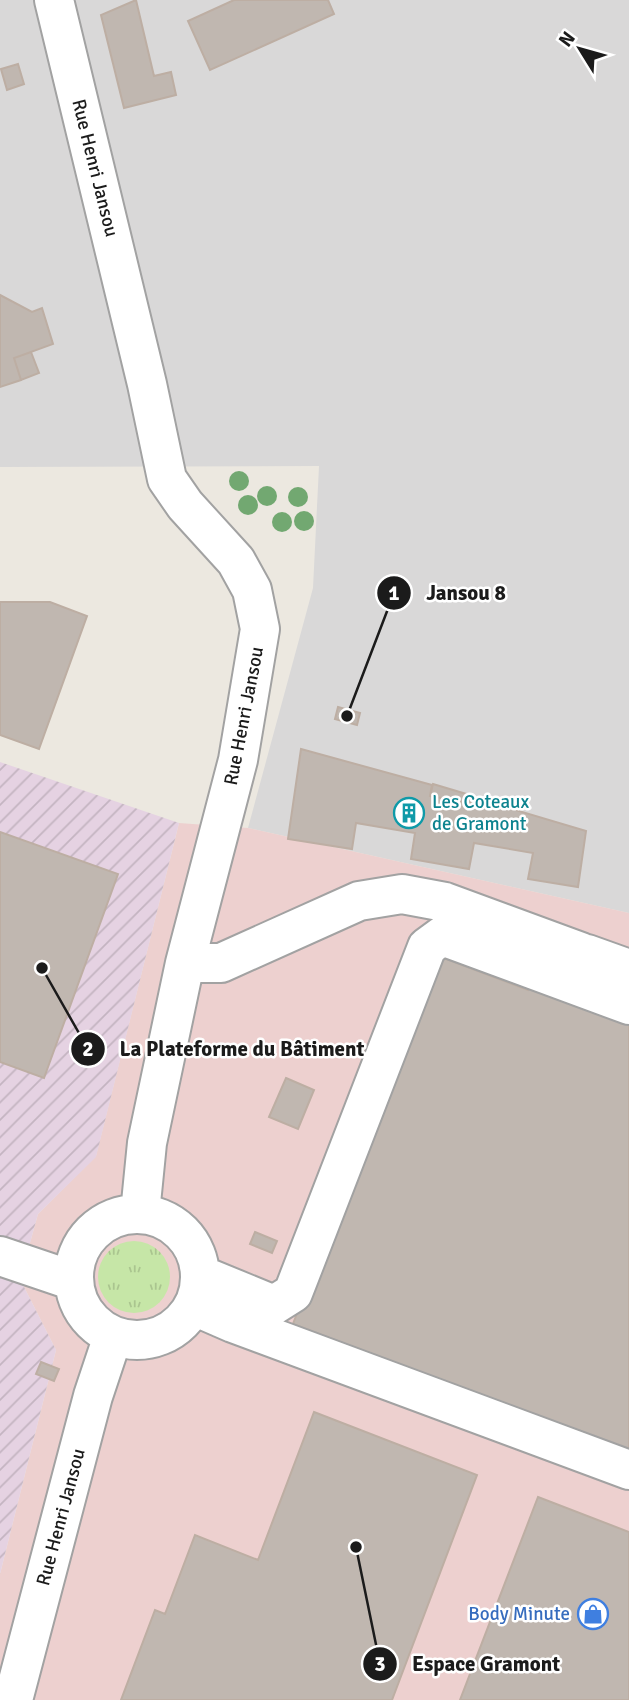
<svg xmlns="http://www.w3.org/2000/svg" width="629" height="1700" viewBox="0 0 629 1700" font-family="Signika,sans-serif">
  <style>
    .residential { fill: #d9d8d8 }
    .commercial { fill: #edd0cf }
    .industrial { fill: url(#industrial-furrows) }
    .grass { fill: url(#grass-tufts) }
    .building { fill: #c0b7b0; stroke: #bdaea3; stroke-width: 2 }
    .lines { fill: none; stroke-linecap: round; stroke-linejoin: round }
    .minor-casing { stroke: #a2a2a2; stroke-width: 42 }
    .minor { stroke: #fff; stroke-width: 38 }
    .tree { fill: #72a871 }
    .labels { text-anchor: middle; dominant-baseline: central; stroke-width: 5; stroke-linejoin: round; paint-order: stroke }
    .street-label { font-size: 19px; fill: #1b1b1b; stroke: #fff }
    .culture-label { font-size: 19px; fill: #0d838f; stroke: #fff; text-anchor: start }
    .shop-label { font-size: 19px; fill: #366cbe; stroke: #fff; text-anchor: end }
    .leader { fill: none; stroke: #1b1b1b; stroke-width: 2.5 }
    .callout-dot { fill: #1b1b1b; stroke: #fff; stroke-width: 2.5 }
    .mark-label { font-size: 21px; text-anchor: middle; font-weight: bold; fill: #fff }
    .callout-label { font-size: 21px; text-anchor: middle; font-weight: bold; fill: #1b1b1b; stroke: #fff; stroke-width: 5; stroke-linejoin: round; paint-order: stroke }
  </style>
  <defs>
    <pattern id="industrial-furrows" width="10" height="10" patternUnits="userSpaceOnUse" patternTransform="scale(1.75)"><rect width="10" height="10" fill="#e5d2e2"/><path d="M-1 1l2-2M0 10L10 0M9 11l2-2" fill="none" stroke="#c4b4c1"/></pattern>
    <pattern id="grass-tufts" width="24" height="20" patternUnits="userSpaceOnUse" patternTransform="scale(1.75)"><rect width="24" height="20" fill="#c6e6a7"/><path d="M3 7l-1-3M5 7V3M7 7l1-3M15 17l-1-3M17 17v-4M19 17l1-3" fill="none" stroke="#aac58f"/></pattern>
  </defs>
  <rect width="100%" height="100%" fill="#ece8e0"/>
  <path class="residential" d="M0,0h629v913l-381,-85 65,-240 6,-122 -319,1z"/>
  <path class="commercial" d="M179,823l69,5 381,85v787h-629v-126l56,-224 -36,-71 18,-65 58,-58z"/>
  <path class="industrial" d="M0,762l179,61 -83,334 -58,57 -18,65 36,71 -56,224z"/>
  <path class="grass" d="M98 1277a36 36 0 1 1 72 0a36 36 0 1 1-72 0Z"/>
  <path class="building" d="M136,0l18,76 17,-4 5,23 -52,13 -23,-93z
    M234,0h94l6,14 -124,56 -22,-49z
    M18,64l6,20 -17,6 -6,-21z
    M0,295l32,17 10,-4 11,36 -39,14 7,22 -21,7z
    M31,352l8,21 -18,7 -7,-22z
    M0,602h50l37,14 -48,133 -39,-14z
    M338,707l22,6 -3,12 -22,-6z
    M301,749l131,36 -2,11 40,7 2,-6 114,34 -8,56 -50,-8 5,-26 -59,-10 -5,26 -58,-10 4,-26 -59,-10 -4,26 -64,-10z
    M433,784l40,12 -3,7 -40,-7z
    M0,832l118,42 -74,204 -44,-16z
    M433,954l95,36 13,-33 88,32v463l-336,-128z
    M286,1078l28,12 -16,39 -29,-12z
    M255,1232l22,9 -5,12 -22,-9z
    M41,1362l18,7 -5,12 -18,-7z
    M314,1412l163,63 -85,225h-271l34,-90 10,4 30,-79 63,25z
    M538,1497l91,35v168h-169z"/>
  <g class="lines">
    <g class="minor-casing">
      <path id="minor" d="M54,0l93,384 20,95 18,26 51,56 16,29 8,39 -22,131 -53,203 -38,180 -7,70
        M587,954l42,15
        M185,963h36l138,-62 43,-7 43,8 136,50
        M74 1277a63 63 0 1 1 126 0a63 63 0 1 1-126 0Z
        M0,1256l74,25
        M201,1275l73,30 19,-12 134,-346 15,-11 187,69
        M194,1306l39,17 396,147
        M13,1700l80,-304 20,-60"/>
    </g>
    <use href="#minor" class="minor"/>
  </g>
  <g class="tree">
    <circle cx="239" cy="481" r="10"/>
    <circle cx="267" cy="496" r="10"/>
    <circle cx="298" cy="497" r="10"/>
    <circle cx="248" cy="505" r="10"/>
    <circle cx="304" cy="521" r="10"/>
    <circle cx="282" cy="522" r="10"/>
  </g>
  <defs>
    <g id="building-ring" transform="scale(1.575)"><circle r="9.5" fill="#fff" stroke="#0f9aa8" stroke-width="1.5"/><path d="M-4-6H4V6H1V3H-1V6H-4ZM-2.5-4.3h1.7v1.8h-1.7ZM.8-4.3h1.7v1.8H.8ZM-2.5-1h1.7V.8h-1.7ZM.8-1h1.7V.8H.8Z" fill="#0f9aa8"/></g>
    <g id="shop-ring" transform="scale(1.575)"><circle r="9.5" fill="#fff" stroke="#3f7fe0" stroke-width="1.5"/><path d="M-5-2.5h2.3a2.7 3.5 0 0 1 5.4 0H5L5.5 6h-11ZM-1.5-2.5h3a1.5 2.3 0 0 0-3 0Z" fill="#3f7fe0"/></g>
  </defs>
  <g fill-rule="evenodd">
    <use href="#building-ring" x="409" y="813"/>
    <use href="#shop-ring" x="593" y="1614"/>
  </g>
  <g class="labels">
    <g class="street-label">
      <text transform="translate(95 168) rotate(76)">Rue Henri Jansou</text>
      <text transform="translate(244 716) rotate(-79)">Rue Henri Jansou</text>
      <text transform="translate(61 1517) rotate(-75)">Rue Henri Jansou</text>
    </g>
    <g class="culture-label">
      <text x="432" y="802">Les Coteaux<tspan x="432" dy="22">de Gramont</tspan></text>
    </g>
    <g class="shop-label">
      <text x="570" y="1614">Body Minute</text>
    </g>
  </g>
  <path class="leader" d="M347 716L394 593M42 968L88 1049M356 1547L380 1664"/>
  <g class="callout-dot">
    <circle cx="347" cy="716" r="7"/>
    <circle cx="42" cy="968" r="7"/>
    <circle cx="356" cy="1547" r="7"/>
    <circle cx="394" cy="593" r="18"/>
    <circle cx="88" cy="1049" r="18"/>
    <circle cx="380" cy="1664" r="18"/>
  </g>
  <g class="mark-label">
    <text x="394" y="600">1</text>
    <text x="88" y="1056">2</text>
    <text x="380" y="1671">3</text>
  </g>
  <g class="callout-label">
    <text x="466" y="600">Jansou 8</text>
    <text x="242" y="1056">La Plateforme du Bâtiment</text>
    <text x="486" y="1671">Espace Gramont</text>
  </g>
  <g transform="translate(580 49) rotate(307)" stroke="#ffffff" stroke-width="5" paint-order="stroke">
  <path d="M0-5L12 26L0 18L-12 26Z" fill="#1b1b1b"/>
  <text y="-10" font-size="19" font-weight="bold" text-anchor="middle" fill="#1b1b1b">N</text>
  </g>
</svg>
